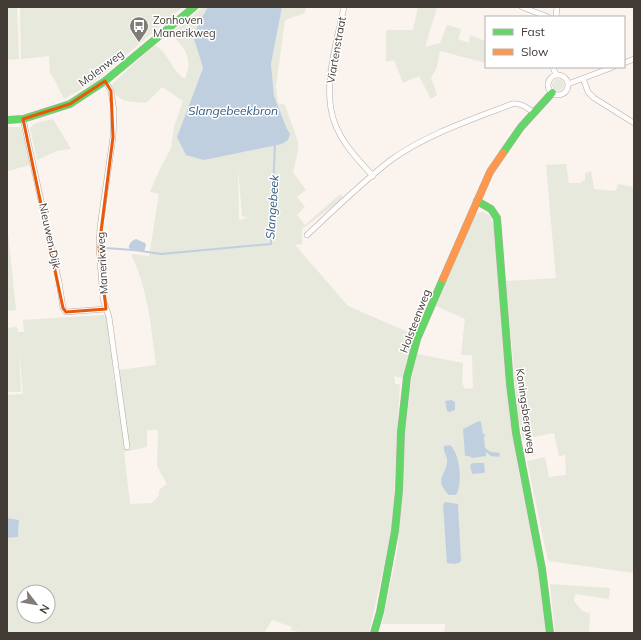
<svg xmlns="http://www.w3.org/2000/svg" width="641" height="640" viewBox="0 0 641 640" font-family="Mulish,sans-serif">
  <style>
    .green { fill: #e6e9dc; fill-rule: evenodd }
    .water { fill: #c0cfe0 }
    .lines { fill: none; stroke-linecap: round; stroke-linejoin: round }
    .stream { stroke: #c0cfe0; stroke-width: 2 }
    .street-casing { stroke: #b2aca7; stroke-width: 6 }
    .fast-casing { stroke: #b2aca7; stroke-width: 8 }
    .slow-casing { stroke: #b2aca7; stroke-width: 8 }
    .street { stroke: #fefdfc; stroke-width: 5 }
    .fast { stroke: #63d668; stroke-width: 7 }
    .slow { stroke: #ff974d; stroke-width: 7 }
    .marked { fill: none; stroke: #e8590c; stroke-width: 3; stroke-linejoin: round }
    .labels { text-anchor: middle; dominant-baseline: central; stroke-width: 3; stroke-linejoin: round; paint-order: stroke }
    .poi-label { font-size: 11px; fill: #433b36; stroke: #fff; text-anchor: start }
    .street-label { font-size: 11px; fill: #433b36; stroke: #fff }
    .water-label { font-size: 12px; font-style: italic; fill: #34587f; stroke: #fff }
  </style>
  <rect width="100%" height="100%" fill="#faf3ee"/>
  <path class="green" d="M7,7h10l2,52 -12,1z
    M20,7h163l-89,75 -30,17 -12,-24 -2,-1 -1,-18 -28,3z
    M203,7h5l-10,17 -4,15 9,29 -26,69 110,-8 -13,-33 -3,-32 11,-57h24l-1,6 -20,7 -9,66 2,17 7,2 13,37v9l-5,21 13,18 -9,7 8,10 -8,8 8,10 35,-31 4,4 -42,31v15l-7,1 53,61 67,29 -9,29 -2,14 -7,-1 -3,-2 1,9h5l-8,145 -23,104h-65l-13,-3 1,-3 -20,-7 -8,13h-257v-95l11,-1 1,-17 -12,-2v-123l16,-1 -4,-46 2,44h-14v-64l10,-1 1,5h6l-1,-12 80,-5 4,1 4,30 3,37 6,-1 -1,-12 37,-5c-5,-39 -8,-76 -25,-111l18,2 10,-62 -9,-2 9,-21 12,-23 3,-21 9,-26 -21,-14 -16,16 -21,-2 -8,-5 -6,-11 43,-40c15,7 17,26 31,34 8,-20 1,-32 -15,-45zM238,166l4,50 6,2 -9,2zM147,430h11l-1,36 10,18 -8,6v6l-7,7 -22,1 -6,-52 23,-5zM24,592h24v24h-24z
    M418,7h19l-12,40 15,-4 7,-18 14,4 -3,10 11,4 1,-8 15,6 1,-3v25l-46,-12 -3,16 -6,11 6,17 -6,4 -12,-23 -16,7 -9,-23 -8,2v-32h27z
    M552 85a6 6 0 1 1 12 0a6 6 0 1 1-12 0Z
    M53,119l18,30 -14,2 -20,9 -7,-32c5,-6 14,-7 23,-9z
    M7,127h13l3,5 7,33 -22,6z
    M566,164l3,19h11l5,-3v-7l6,-2 3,18 22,2 2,-7 16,3v386l-86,-12 -21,-100 18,-4 4,20 17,-2 -1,-20 -6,1 -5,-23 -31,6 -5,-21 -12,-137 50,-3 -10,-113z
    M481,212c9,1 11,6 13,15l15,183 11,68 11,43 7,42 9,70h-103l1,-9h-63l15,-71 5,-57 3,-65 7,-56 5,-21 46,9 -1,20 3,6 8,-1 -1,-33h-11l4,-36 -29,-13 37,-89 4,-4z
    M7,223l9,87 -9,1z
    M550,584l60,4 -1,11 -34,-5 -1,7 8,10 8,2 -1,20h-34z"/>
  <path class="water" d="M208,7h74l-11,57 3,32 13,33 3,5 -2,6 -6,4 -78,16 -18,-5 -9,-18 26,-69 -9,-29 4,-15z
    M136,239l9,4 1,2 -2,7 -11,-1 -4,-3v-3l3,-4z
    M451,400l4,2v8l-6,2 -2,-1 -2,-10z
    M479,421l2,1 2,12h2l-1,4 1,10 6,4 9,1 -1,4 -8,-1 -5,-4v4l-14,2 -3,-2h-4l-2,-27z
    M450,445c10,8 13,39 6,50h-7c-17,-17 -1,-20 -2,-36 -1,-5 -4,-7 -3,-13z
    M473,463h11l1,9 -1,1 -12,1 -2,-9z
    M445,502l13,2 3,57c-4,4 -9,3 -14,2l-4,-58z
    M7,518l12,2 -1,17 -11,1z"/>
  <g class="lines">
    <path class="stream" d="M106,248l27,2
      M141,251l20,3 110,-10 4,-101"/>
    <g class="street-casing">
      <path id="street" d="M344,7c-7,35 -22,79 -10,114 7,21 24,39 39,55
        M522,7l26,10
        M556,17l1,-10
        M624,63l10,-4
        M553,67l3,8
        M548 85a10 10 0 1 1 20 0a10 10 0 1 1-20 0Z
        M583,78l5,14 6,6 40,25
        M105,81l6,10 3,20 -1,26 -13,90 -1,20 4,52 6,18 18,130
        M568,84l45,-17
        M23,119l36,163 4,26 3,4 40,-3
        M307,235c27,-25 54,-52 84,-75 36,-26 80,-40 121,-56 9,-1 14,3 21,8"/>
    </g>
    <g class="fast-casing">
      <path id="fast" d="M7,120l16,-1 47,-15 35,-23 89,-74
        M503,153l18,-26 31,-34
        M477,201l14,8 6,9 13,166 6,49 26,136 8,64
        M374,633l6,-21 15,-81 4,-41 2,-58 6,-55 10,-38 26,-60"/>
    </g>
    <g class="slow-casing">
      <path id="slow" d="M443,279l47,-107 13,-19"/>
    </g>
    <use href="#street" class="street"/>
    <use href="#fast" class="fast"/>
    <use href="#slow" class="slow"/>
  </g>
  <path class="marked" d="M105,81l6,10 2,46 -14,110 7,62 -40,3 -3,-4 -40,-189 47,-15z"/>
  <defs>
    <g id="bus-pin" transform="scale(1)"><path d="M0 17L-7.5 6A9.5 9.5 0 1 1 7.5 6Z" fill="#837b76" stroke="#fff"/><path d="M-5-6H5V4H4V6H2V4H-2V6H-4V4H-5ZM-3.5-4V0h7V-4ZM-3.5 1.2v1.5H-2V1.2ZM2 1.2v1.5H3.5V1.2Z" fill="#fff"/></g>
  </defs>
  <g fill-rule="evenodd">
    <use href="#bus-pin" x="139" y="26"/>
  </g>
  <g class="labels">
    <g class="poi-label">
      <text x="153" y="20">Zonhoven<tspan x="153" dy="13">Manerikweg</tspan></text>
    </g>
    <g class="street-label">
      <text transform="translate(336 50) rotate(-80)">Viartenstraat</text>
      <text transform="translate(101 68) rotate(-37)">Molenweg</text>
      <text transform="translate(50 236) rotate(78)">Nieuwen Dijk</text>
      <text transform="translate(102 263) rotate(-93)">Manerikweg</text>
      <text transform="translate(415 321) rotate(-69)">Holsteenweg</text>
      <text transform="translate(526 411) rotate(82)">Koningsbergweg</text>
    </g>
    <g class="water-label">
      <text x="233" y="110">Slangebeekbron</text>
      <text transform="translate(272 207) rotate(-86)">Slangebeek</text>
    </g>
  </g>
  <rect width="641" height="640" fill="none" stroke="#433b36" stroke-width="16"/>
  <rect x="485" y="16" width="140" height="52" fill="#ffffff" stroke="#b4b1af"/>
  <rect x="493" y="29" width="20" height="6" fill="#63d668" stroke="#b4b1af"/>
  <text x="521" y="36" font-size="12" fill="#433b36">Fast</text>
  <rect x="493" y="49" width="20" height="6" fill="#ff974d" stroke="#b4b1af"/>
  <text x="521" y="56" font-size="12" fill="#433b36">Slow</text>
  <g transform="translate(36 604) rotate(121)"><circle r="19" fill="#ffffff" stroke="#b4b1af"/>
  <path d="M0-3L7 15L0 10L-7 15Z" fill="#837b76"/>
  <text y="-6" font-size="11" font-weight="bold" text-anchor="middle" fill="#433b36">N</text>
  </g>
</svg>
